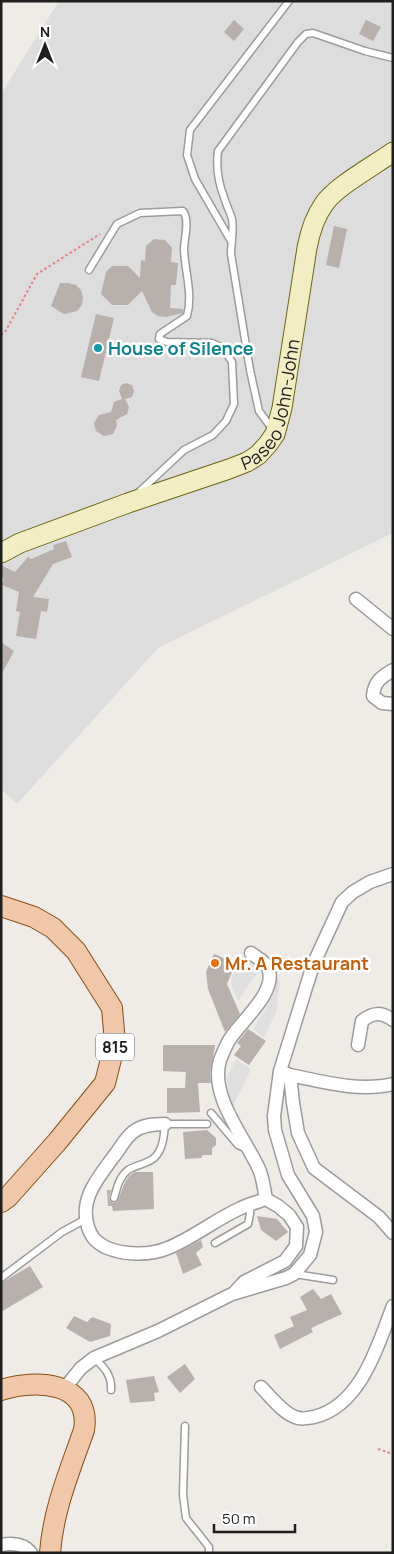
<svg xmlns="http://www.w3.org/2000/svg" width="394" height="1554" viewBox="0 0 394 1554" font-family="Manrope,sans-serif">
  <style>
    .residential { fill: #ddd }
    .parking { fill: #dfdfdf }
    .building { fill: #b8b0ad }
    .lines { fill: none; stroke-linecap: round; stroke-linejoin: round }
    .lane-casing { stroke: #9c9c9c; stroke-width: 9 }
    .street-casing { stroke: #9c9c9c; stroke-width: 15 }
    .secondary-casing { stroke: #6b6612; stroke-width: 21 }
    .primary-casing { stroke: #894f12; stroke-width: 22 }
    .path { stroke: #e97e84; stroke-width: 2; stroke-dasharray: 2.5 2.5; stroke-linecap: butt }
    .lane { stroke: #fff; stroke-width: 6 }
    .street { stroke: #fff; stroke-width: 12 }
    .secondary { stroke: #f2edc2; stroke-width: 19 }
    .primary { stroke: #f1c7aa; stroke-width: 20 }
    .culture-dot { fill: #0f9aa8; stroke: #fff; stroke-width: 2 }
    .food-dot { fill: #e8710a; stroke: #fff; stroke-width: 2 }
    .labels { text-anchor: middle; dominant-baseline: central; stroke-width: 5; stroke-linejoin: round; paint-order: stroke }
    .shield { fill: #fff; stroke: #626262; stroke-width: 1 }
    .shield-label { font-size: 16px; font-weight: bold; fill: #1f1f1f }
    .culture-label { font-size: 18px; font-weight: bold; fill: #0d838f; stroke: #fff; text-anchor: start }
    .street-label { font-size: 18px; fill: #1f1f1f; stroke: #fff }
    .food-label { font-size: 18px; font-weight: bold; fill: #c56008; stroke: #fff; text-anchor: start }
  </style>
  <rect width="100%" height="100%" fill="#efebe7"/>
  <path class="residential" d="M59,1h334v532l-235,115 -141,156 -16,-15v-695z"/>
  <path class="parking" d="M253,959l14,7 -13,11 -16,24 -7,-17 1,-8 8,-14z
    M275,974l5,8 -4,30 -12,26 -11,-9 15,-24z
    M236,1059l15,10 -18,37 -3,-5 -3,-24z"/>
  <path class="building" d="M234,20l10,9 -10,12 -10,-9z
    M366,20l15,7 -8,14 -14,-7z
    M334,226l13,3 -8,39 -13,-3z
    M154,239l11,1 7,8 -1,14 7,1 -2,22h-5l-1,23 13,1v4l-17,4 -8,-1 -6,-4 -10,-21 -14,14h-16l-11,-11 5,-22 6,-6h16l12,12 1,-18 4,1 1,-15z
    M60,283h8l8,2 5,5 2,8 -1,7 -5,6 -13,3 -13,-8z
    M96,314l18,4 -15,63 -18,-4z
    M126,383l6,2 2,6 -2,6 -7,2 4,8 -2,7 -11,6 1,6 -4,8 -9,2 -8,-5 -2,-8 5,-8 12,-3 3,-10 8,-3 -3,-8 2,-6z
    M66,541l6,16 -19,7 -20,33 16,2 -2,13 -6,-1 -5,28 -20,-3 4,-24 -4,-1 3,-19 -17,-7 2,-6 -3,-1v-13l14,7 13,-15 3,2 23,-10 -1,-4z
    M1,642l13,9 -13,24z
    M214,954l22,9 -9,21 13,30 -15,18 -17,-43 -2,-17z
    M248,1029l18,12 -17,24 -15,-10 7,-9 -4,-3z
    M163,1045h52l-1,7 -4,21 1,10h-13l2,29 -33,1v-25h18l1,-16 -23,-1z
    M207,1130l9,8v7l-4,3v7h-9l-2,3 -16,1 -2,-27z
    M135,1172h18l1,37 -41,2 -1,-5h-4l-1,-16h4l-2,7 1,4 3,2 4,-1 8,-20 4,-6z
    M257,1216l20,3 11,13 -12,9 -15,-11z
    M201,1240l2,7 -7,6 6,12 -19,9 -7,-21z
    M30,1266l13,21 -42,25v-29z
    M313,1289l8,10 10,-5 11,20 -31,14 2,4 -33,17 -6,-14 20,-9 -4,-9 17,-7 -7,-13z
    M74,1316l13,6 5,-5 19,7 -1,12 -20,6 -24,-14z
    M185,1364l10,15 -15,14 -13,-16z
    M154,1376l5,16 -5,1 1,8 -25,2 -4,-23z"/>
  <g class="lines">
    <g class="lane-casing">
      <path id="lane" d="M231,241l-36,-62 -8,-24 3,-25 99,-129
        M89,270l28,-46 23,-11 43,-2c7,9 1,28 1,39 1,21 9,45 3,66l-27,18 -1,5 8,3 45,1 11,5 9,14 2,42 -8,17 -13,14 -29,15 -46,43
        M273,430l-14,-19 -9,-41 -19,-116c0,-11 3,-23 1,-35 -2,-7 -6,-14 -8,-22 -6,-15 -8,-30 -6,-46l80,-109 8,-8 7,-1 52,18 28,7
        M211,1113l27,32 7,3
        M114,1198c3,-10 5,-21 14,-28 8,-5 19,-6 26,-12 9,-8 10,-22 11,-34h42
        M215,1243l33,-19 2,-10v-10
        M295,1274l38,6
        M1,1278l61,-46 24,-13
        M94,1358c10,9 18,17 17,32
        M185,1426l-2,69 3,23 23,29v6"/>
    </g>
    <g class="street-casing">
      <path id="street" d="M356,599l37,30
        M393,670c-12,7 -19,12 -20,26l9,7 11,1
        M251,953c5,4 15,9 17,15 10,22 -25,52 -36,68 -5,6 -9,17 -12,24 -11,36 25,78 39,109 4,9 5,20 7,30
        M358,1045l4,-24c11,-9 19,-9 31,-1
        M280,1071l10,4 3,28 5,30 16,35 65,49 14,16
        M290,1075c34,7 69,17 103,9
        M165,1124c-12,0 -23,1 -32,8 -8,6 -13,17 -19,24 -16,22 -35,43 -26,71 3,10 8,15 17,20 18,8 44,9 63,1 25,-10 48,-29 73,-40 8,-4 17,-6 25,-9l12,7 11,9 8,12 -1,19 -11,15 -41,21 -10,11
        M261,1387c10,10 21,25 34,30 7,3 12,1 19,0 47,-11 64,-72 79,-111
        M64,1389l17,-21 13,-10 64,-27 74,-37 54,-16 8,-4 16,-19 6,-23 -3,-16 -25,-41 -13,-45 -1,-14 6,-45 33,-106 29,-63 11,-10 17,-10 23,-8
        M1,1545c11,-2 23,-1 30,8"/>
    </g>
    <g class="secondary-casing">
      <g id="secondary">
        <path id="s1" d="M1,553l19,-10 108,-40 101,-34 18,-7 11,-7 10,-11 7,-10 7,-26 25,-160c3,-16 7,-30 17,-44 11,-17 51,-39 69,-52"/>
      </g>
    </g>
    <g class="primary-casing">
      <path id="primary" d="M1,906l33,11 19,11 23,23 36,57 3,35 -10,40 -48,59 -49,55 -7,5
        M1,1390c34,-11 91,-9 83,40 -14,40 -31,80 -34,123"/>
    </g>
    <path class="path" d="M1,335l4,-3 32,-58 63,-40
      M378,1449l15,5"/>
    <use href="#lane" class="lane"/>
    <use href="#street" class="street"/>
    <use href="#secondary" class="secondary"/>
    <use href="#primary" class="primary"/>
  </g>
  <circle class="culture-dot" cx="98" cy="348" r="5"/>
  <circle class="food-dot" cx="215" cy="963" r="5"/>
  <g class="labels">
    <rect class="shield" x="96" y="1033.5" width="38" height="27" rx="4"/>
    <g class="shield-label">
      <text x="115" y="1047">815</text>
    </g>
    <g class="culture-label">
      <text x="108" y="348">House of Silence</text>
    </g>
    <g class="street-label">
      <text stroke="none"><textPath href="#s1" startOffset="328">Paseo John-John</textPath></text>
    </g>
    <g class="food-label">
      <text x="225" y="963">Mr. A Restaurant</text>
    </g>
  </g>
  <rect width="394" height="1554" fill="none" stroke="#1f1f1f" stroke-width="5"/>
  <g transform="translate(45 45)" stroke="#ffffff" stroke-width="4" paint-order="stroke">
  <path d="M0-4L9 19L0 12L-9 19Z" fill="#1f1f1f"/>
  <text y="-8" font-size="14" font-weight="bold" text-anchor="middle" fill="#1f1f1f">N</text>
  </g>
  <path d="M214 1524v8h81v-8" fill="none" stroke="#1f1f1f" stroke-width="2.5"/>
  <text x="222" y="1524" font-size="15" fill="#1f1f1f" stroke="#ffffff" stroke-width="4" paint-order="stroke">50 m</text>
</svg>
